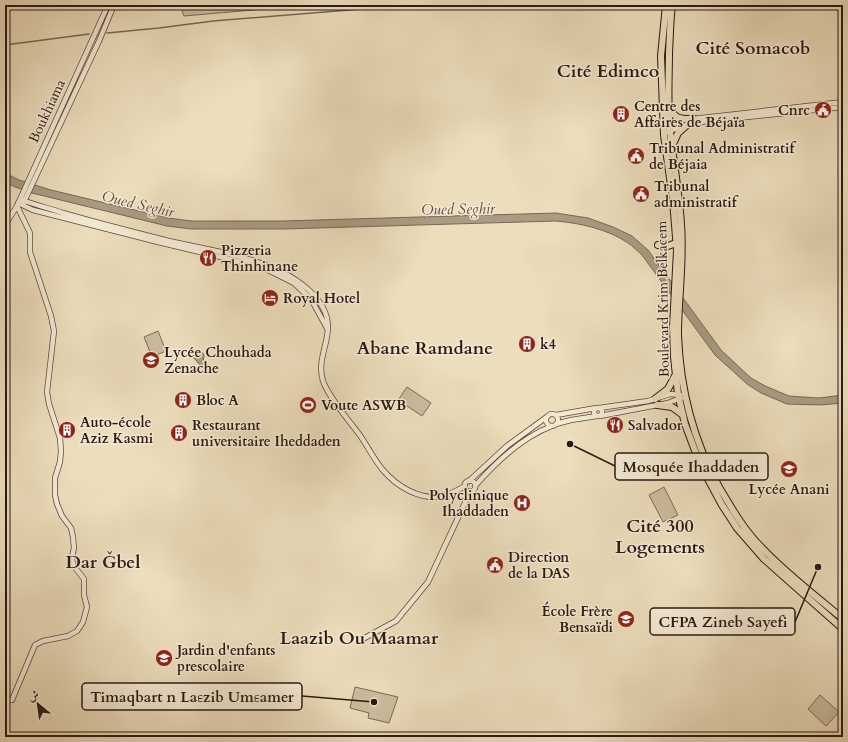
<svg xmlns="http://www.w3.org/2000/svg" width="848" height="742" viewBox="0 0 848 742" font-family="Cardo,Amiri,serif">
  <style>
    .green { fill: #cbbc9f; stroke: #7a6b58 }
    .water { fill: #aa9b82; stroke: #776755 }
    .lines { fill: none; stroke-linecap: round; stroke-linejoin: round }
    .stream { stroke: #776755; stroke-width: 1.5 }
    .tertiary-casing { stroke: #5a4b3c; stroke-width: 6 }
    .primary-casing { stroke: #2a1a12; stroke-width: 8 }
    .tertiary { stroke: #f3e9d3; stroke-width: 4.5 }
    .primary { stroke: #ecddbc; stroke-width: 6 }
    .labels { text-anchor: middle; dominant-baseline: central; stroke-width: 3; stroke-linejoin: round; paint-order: stroke }
    .poi-label { font-size: 14px; font-weight: bold; fill: #2a1a12; stroke: #f3e9d3; text-anchor: start }
    .street-label { font-size: 14px; fill: #2a1a12; stroke: #f3e9d3 }
    .water-label { font-size: 15px; font-style: italic; fill: #5d4e3f; stroke: #f3e9d3 }
    .district-label { font-size: 18px; font-weight: bold; fill: #2a1a12; stroke: #f3e9d3 }
    .leader { fill: none; stroke: #2a1a12; stroke-width: 1.5 }
    .callout-dot { fill: #2a1a12; stroke: #f3e9d3; stroke-width: 1.5 }
    .callout { fill: #f3e9d3; stroke: #2a1a12; stroke-width: 1.5 }
    .callout-label { font-size: 15px; text-anchor: middle; font-weight: bold; fill: #2a1a12 }
  </style>
  <rect width="100%" height="100%" fill="#ecddbc"/>
  <filter id="stains"><feTurbulence type="fractalNoise" baseFrequency=".005" numOctaves="4"/><feColorMatrix values="0 0 0 0 .2 0 0 0 0 .09 0 0 0 0 .02 0 0 0 .5 -.17"/></filter>
  <radialGradient id="worn" r=".72"><stop offset=".6" stop-color="#630" stop-opacity="0"/><stop offset="1" stop-color="#630" stop-opacity=".3"/></radialGradient>
  <path class="green" d="M180,5h132l-128,11z
    M158,331l8,20 -14,6 -8,-20z
    M407,387l24,16 -9,13 -24,-16z
    M664,487l14,28 -15,7 -14,-27z
    M355,687l43,10 -9,26 -21,-5 1,-5 -19,-5z
    M820,695l19,17 -13,14 -18,-17z"/>
  <path class="water" d="M5,173l14,7 32,10 117,28 24,3h91l273,-8 32,5 25,9 19,9 16,14 73,100 30,28 14,8 24,10 30,2 24,-3v8l-23,2 -33,-1 -26,-11 -14,-9 -32,-29 -73,-100c-5,-4 -9,-9 -14,-12 -20,-14 -49,-20 -72,-22l-273,8h-92l-24,-3 -135,-33 -17,-6 -10,-5z
    M200,351l2,1 2,3 -1,9 -3,1 -7,-8 2,-4z"/>
  <g class="lines">
    <path class="stream" d="M107,33l52,-5 54,-7 198,-16
      M5,45l84,-11"/>
    <g class="tertiary-casing">
      <path id="tertiary" d="M692,119l151,-17
        M667,126l17,-6
        M668,132l14,-6 18,-4 143,-15
        M20,199c14,6 29,9 43,14 35,10 70,19 106,28 47,11 117,18 149,59 24,31 -4,52 5,81 6,17 25,38 36,53 8,11 14,24 23,35 14,17 38,32 61,27 8,-2 15,-6 22,-10
        M18,203l15,7 125,32 92,22 18,6 26,13 17,16 17,31
        M23,204l76,-163 15,-36
        M5,225l12,-19 91,-201
        M594 412a4 4 0 1 1 8 0a4 4 0 1 1-8 0Z
        M599,408l49,-7 22,-7 10,1
        M546 420a6 6 0 1 1 12 0a6 6 0 1 1-12 0Z
        M556,415l40,-7
        M600,416l68,-13 13,-5
        M556,424l15,-4 26,-4
        M464.5 486a5.5 5.5 0 1 1 11 0a5.5 5.5 0 1 1-11 0Z
        M469,481l38,-35 41,-30
        M475,486c21,-24 47,-49 77,-60
        M359,641l37,-20 32,-39 42,-90
        M12,700l23,-55 8,-4 25,-5 9,-5 6,-9 4,-15 -3,-12v-16l-11,-14 -1,-8 2,-9 -1,-11 -2,-9 -9,-12 -5,-12 -2,-9v-17l5,-16 1,-11 -1,-13 -11,-34 -2,-12 7,-61 -3,-15 -21,-64v-19l-13,-27"/>
    </g>
    <g class="primary-casing">
      <path id="primary" d="M666,5l-5,51 3,79 9,65 4,50 -4,77 1,30 4,37 7,30 15,40 22,41 15,23 27,31 79,70
        M672,5c-2,16 -2,31 -3,47 0,26 -2,52 1,78 3,31 9,62 11,94 3,37 -3,74 -3,111 2,54 15,105 41,152 13,22 26,45 45,63 24,25 52,46 79,69
        M670,107c4,13 12,12 24,12
        M673,144l5,-11 10,-9
        M658,245l10,1 8,-3
        M655,399l13,-10 7,-13
        M657,405l15,2 11,8"/>
    </g>
    <use href="#tertiary" class="tertiary"/>
    <use href="#primary" class="primary"/>
  </g>
  <defs>
    <g id="civic-disc" transform="scale(0.9)"><circle r="9.5" fill="#8f2418" stroke="#f3e9d3"/><path d="M-.6-6.5H3V-4.5H.6V-3L4-1V1h2V6H-6V1h2V-1L-.6-3ZM-1.2 2.5V6h2.4V2.5Z" fill="#fff"/></g>
    <g id="building-disc" transform="scale(0.9)"><circle r="9.5" fill="#8f2418" stroke="#f3e9d3"/><path d="M-4-6H4V6H1V3H-1V6H-4ZM-2.5-4.3h1.7v1.8h-1.7ZM.8-4.3h1.7v1.8H.8ZM-2.5-1h1.7V.8h-1.7ZM.8-1h1.7V.8H.8Z" fill="#fff"/></g>
    <g id="restaurant-disc" transform="scale(0.9)"><circle r="9.5" fill="#8f2418" stroke="#f3e9d3"/><path d="M-5-6h1v4h1v-4h1v4h1v-4h1v5L-1.5 .5V6h-2V.5L-5-1ZM5-6V6H3V1.5H1.5Q1.5-4 5-6Z" fill="#fff"/></g>
    <g id="hotel-disc" transform="scale(0.9)"><circle r="9.5" fill="#8f2418" stroke="#f3e9d3"/><path d="M-6-4.5h1.5V1H6V5H4.5V3h-9V5H-6ZM-4 0a1.8 1.8 0 1 1 3.6 0ZM.5 0V-2.5h3Q6-2.5 6 0Z" fill="#fff"/></g>
    <g id="school-disc" transform="scale(0.9)"><circle r="9.5" fill="#8f2418" stroke="#f3e9d3"/><path d="M0-5L7-2L0 1L-7-2ZM-4 1L0 2.5L4 1V4Q0 6-4 4Z" fill="#fff"/></g>
    <g id="stadium-disc" transform="scale(0.9)"><circle r="9.5" fill="#8f2418" stroke="#f3e9d3"/><path d="M0-5a6.5 5 0 1 0 0 10a6.5 5 0 1 0 0-10ZM-3.5-1.8h7v3.6h-7Z" fill="#fff"/></g>
    <g id="hospital-disc" transform="scale(0.9)"><circle r="9.5" fill="#8f2418" stroke="#f3e9d3"/><path d="M-5-5h3v3.5h4V-5h3V5h-3V1.5h-4V5h-3Z" fill="#fff"/></g>
  </defs>
  <g fill-rule="evenodd">
    <use href="#civic-disc" x="823" y="110"/>
    <use href="#building-disc" x="621" y="114"/>
    <use href="#civic-disc" x="636" y="156"/>
    <use href="#civic-disc" x="641" y="194"/>
    <use href="#restaurant-disc" x="208" y="258"/>
    <use href="#hotel-disc" x="270" y="298"/>
    <use href="#building-disc" x="527" y="344"/>
    <use href="#school-disc" x="151" y="360"/>
    <use href="#building-disc" x="183" y="400"/>
    <use href="#stadium-disc" x="308" y="405"/>
    <use href="#restaurant-disc" x="615" y="425"/>
    <use href="#building-disc" x="67" y="430"/>
    <use href="#building-disc" x="179" y="433"/>
    <use href="#school-disc" x="789" y="469"/>
    <use href="#hospital-disc" x="522" y="503"/>
    <use href="#civic-disc" x="495" y="565"/>
    <use href="#school-disc" x="626" y="619"/>
    <use href="#school-disc" x="164" y="658"/>
  </g>
  <g class="labels">
    <g class="poi-label">
      <text x="634" y="106">Centre des<tspan x="634" dy="16">Affaires de Béjaïa</tspan></text>
      <text x="810" y="110" text-anchor="end">Cnrc</text>
      <text x="649" y="148">Tribunal Administratif<tspan x="649" dy="16">de Béjaia</tspan></text>
      <text x="654" y="186">Tribunal<tspan x="654" dy="16">administratif</tspan></text>
      <text x="221" y="250">Pizzeria<tspan x="221" dy="16">Thinhinane</tspan></text>
      <text x="283" y="298">Royal Hotel</text>
      <text x="540" y="344">k4</text>
      <text x="164" y="352">Lycée Chouhada<tspan x="164" dy="16">Zenache</tspan></text>
      <text x="196" y="400">Bloc A</text>
      <text x="321" y="405">Voute ASWB</text>
      <text x="80" y="422">Auto-école<tspan x="80" dy="16">Aziz Kasmi</tspan></text>
      <text x="192" y="425">Restaurant<tspan x="192" dy="16">universitaire Iheddaden</tspan></text>
      <text x="628" y="425">Salvador</text>
      <text x="789" y="489" text-anchor="middle">Lycée Anani</text>
      <text x="509" y="495" text-anchor="end">Polyclinique<tspan x="509" dy="16">Ihaddaden</tspan></text>
      <text x="508" y="557">Direction<tspan x="508" dy="16">de la DAS</tspan></text>
      <text x="613" y="611" text-anchor="end">École Frère<tspan x="613" dy="16">Bensaïdi</tspan></text>
      <text x="177" y="650">Jardin d'enfants<tspan x="177" dy="16">prescolaire</tspan></text>
    </g>
    <g class="street-label">
      <text transform="translate(47 111) rotate(-65)">Boukhiama</text>
      <text transform="translate(663 299) rotate(-91)">Boulevard Krim Belkacem</text>
    </g>
    <g class="water-label">
      <text transform="translate(138 204) rotate(13)">Oued Seghir</text>
      <text transform="translate(458 209) rotate(-1)">Oued Seghir</text>
    </g>
    <g class="district-label">
      <text x="753" y="48">Cité Somacob</text>
      <text x="608" y="71">Cité Edimco</text>
      <text x="425" y="348">Abane Ramdane</text>
      <text x="660" y="526">Cité 300<tspan x="660" dy="21">Logements</tspan></text>
      <text x="103" y="562">Dar Ǧbel</text>
      <text x="359" y="638">Laazib Ou Maamar</text>
    </g>
  </g>
  <path class="leader" d="M570 444L615 466M818 567L795 622M374 702L302 696"/>
  <g class="callout-dot">
    <circle cx="570" cy="444" r="4"/>
    <circle cx="818" cy="567" r="4"/>
    <circle cx="374" cy="702" r="4"/>
  </g>
  <g class="callout">
    <rect x="615" y="453" width="153" height="27" rx="4"/>
    <rect x="650" y="608" width="145" height="27" rx="4"/>
    <rect x="82" y="683" width="220" height="27" rx="4"/>
  </g>
  <g class="callout-label">
    <text x="691" y="472">Mosquée Ihaddaden</text>
    <text x="723" y="627">CFPA Zineb Sayefi</text>
    <text x="192" y="702">Timaqbart n Laɛzib Umɛamer</text>
  </g>
  <rect width="848" height="742" fill="none" stroke="#ecddbc" stroke-width="20"/>
  <rect x="6" y="6" width="836" height="730" fill="none" stroke="#2a1a12" stroke-width="2"/>
  <rect x="10" y="10" width="828" height="722" fill="none" stroke="#2a1a12"/>
  <g transform="translate(38 704) rotate(331)" stroke="#f3e9d3" stroke-width="3" paint-order="stroke">
  <path d="M0-3L7 15L0 10L-7 15Z" fill="#2a1a12"/>
  <text y="-6" font-size="11" font-weight="bold" text-anchor="middle" fill="#2a1a12">ش</text>
  </g>
  <rect width="100%" height="100%" filter="url(#stains)"/>
  <rect width="100%" height="100%" fill="url(#worn)"/>
</svg>
